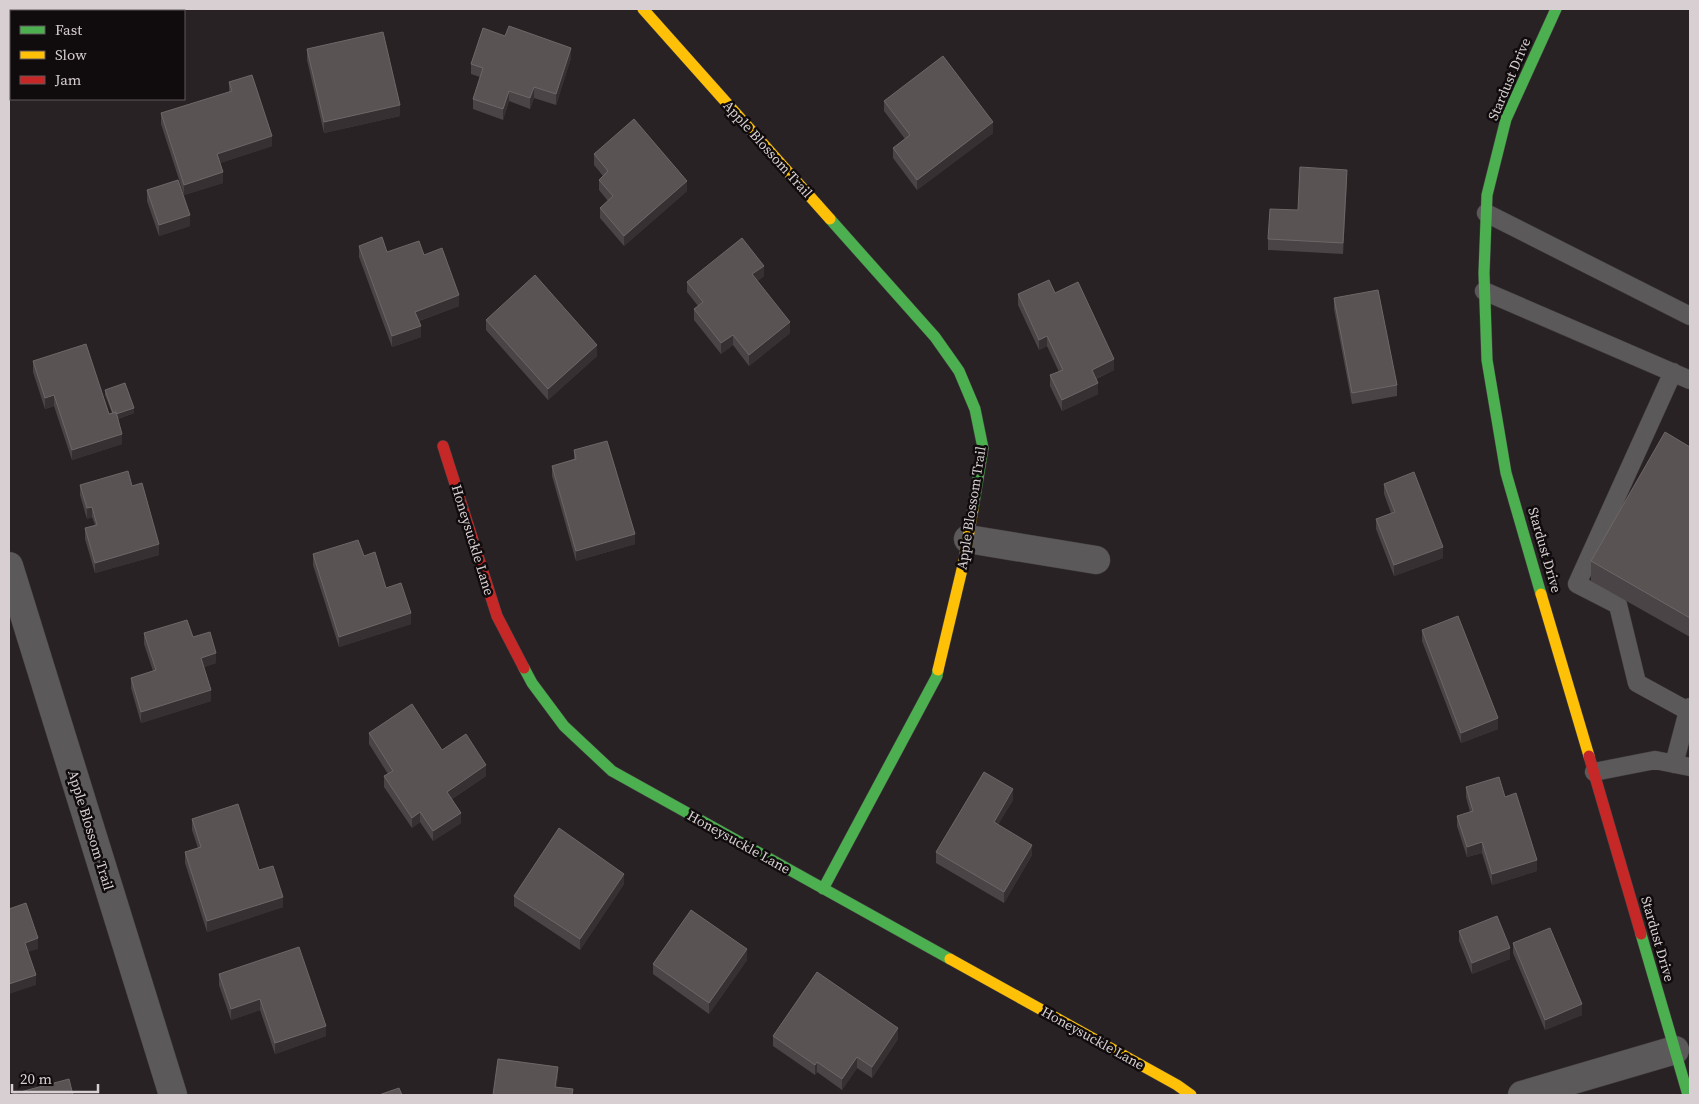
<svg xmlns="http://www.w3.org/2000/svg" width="1699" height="1104" viewBox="0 0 1699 1104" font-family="'Source Serif 4',serif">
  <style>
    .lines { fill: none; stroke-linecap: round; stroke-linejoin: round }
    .lane-casing { stroke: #443f41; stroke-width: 19 }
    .street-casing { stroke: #443f41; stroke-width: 29 }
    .fast-casing { stroke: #443f41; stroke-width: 12 }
    .slow-casing { stroke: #443f41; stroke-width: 12 }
    .jam-casing { stroke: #443f41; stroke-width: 12 }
    .lane { stroke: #5b595a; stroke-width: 18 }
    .street { stroke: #5b595a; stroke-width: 28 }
    .fast { stroke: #4caf50; stroke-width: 11 }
    .slow { stroke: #ffc107; stroke-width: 11 }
    .jam { stroke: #c62828; stroke-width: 11 }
    .wall { fill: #4b4446 }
    .shaded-wall { fill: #373032 }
    .building { fill: #5a5354; stroke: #6d6768 }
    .labels { text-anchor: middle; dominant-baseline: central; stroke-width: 5; stroke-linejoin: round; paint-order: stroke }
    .street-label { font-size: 14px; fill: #d7cfd1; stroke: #100b0c }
  </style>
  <rect width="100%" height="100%" fill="#292224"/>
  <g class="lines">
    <g class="lane-casing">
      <path id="lane" d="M1486,213l204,103
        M1484,291l206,89
        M1673,372l-96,212 41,21 19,78 51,28 2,-4
        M1674,764l14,-53
        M1594,772l61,-12 35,7"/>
    </g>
    <g class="street-casing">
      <path id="street" d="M131,11l8,-2
        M9,66l2,-2
        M968,539l128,21
        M9,566l164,529
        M1522,1095l153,-45"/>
    </g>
    <g class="fast-casing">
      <path id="fast" d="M830,219l105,118 24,34 16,38 8,39 -10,61
        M1541,594l-35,-121 -19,-113 -3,-87 3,-78 19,-76 50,-110
        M524,668l8,15 32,43 48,45 338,188
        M823,889l114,-213 1,-6
        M1641,934l47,161"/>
    </g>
    <g class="slow-casing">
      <path id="slow" d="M643,9l187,210
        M1541,594l48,162
        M938,670l26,-109 9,-52
        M950,959l227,126 14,10"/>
    </g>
    <g class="jam-casing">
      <path id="jam" d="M443,446l54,170 27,52
        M1589,756l52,178"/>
    </g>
    <use href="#lane" class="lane"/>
    <use href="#street" class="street"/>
    <use href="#fast" class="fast"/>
    <use href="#slow" class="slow"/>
    <use href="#jam" class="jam"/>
  </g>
  <path class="wall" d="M307,49l93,67 -76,17 -17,-73z
    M571,58l-15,47 -22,-7 -4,11 -21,-8 -6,19 -30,-11v-10l7,-22 -9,-3v-10z
    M229,82l43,64 -52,17 3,20 -39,12 -23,-71v-11l68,-21z
    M884,101l109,32 -76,57 -24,-32v-10l12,-9 -21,-28z
    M594,154l93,37 -63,55 -24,-28v-10l8,-7 -9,-11v-10l4,-4 -9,-11z
    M1347,180l-4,74 -75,-4v-11l30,-29z
    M147,190l43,36 -31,10 -12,-35z
    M359,246l28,6 37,3 35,51 -40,15 2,16 -29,10 -33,-90z
    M764,276l-7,5 33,52 -41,33 -16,-21 -12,9 -27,-34v-11l4,-3 -11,-14v-10z
    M1055,293l59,77 -18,9 2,15 -36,17 -12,-25v-11l9,-3 -12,-26 -8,4 -21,-45v-11z
    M1334,298l63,87v11l-45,8 -18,-95z
    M486,320l111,36 -49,44 -62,-70z
    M33,361l76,53 3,-1 -7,-18v-5l29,23 -16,6 4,25 -50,16 -18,-54 -9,3 -12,-37z
    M1690,447v190l-99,-56v-20z
    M574,450l61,94 -59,17 -24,-85v-10l22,-7z
    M1384,484l59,74 -49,18 -18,-47v-10l15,-6 -7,-19z
    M80,485l52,1 27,69 -64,18 -10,-34v-11l10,-3 -3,-8 -5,2 -7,-24z
    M313,554l51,2 47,68 -72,23 -26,-82z
    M1422,630l76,99 -37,14 -39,-102z
    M144,633l49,4 23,26 -12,4 7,34 -70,22 -10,-35v-10l22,-7 -9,-27z
    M369,733l73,17 44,26 -34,23 9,24 -28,18 -13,-19 -8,6 -28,-41v-11l4,-2 -19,-30z
    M1466,787l39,10 32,74 -45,14 -10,-32 -15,4 -10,-31v-10l13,-4 -4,-15z
    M1013,800l-15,24 34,31 -28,48 -68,-40v-11z
    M192,819l67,51 24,37 -76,25 -22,-69v-11l13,-4 -6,-18z
    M624,884l-44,66 -66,-44v-10z
    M1459,931l51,28 -38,15 -13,-33z
    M1513,943l69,72 -37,15 -32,-77z
    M747,960l-38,54 -56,-40v-10z
    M219,974l107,62 -51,18 -15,-44 -29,10 -12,-35z
    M773,1036l125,3 -26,39 -15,-10 -15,22 -25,-18 -2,3 -42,-29z"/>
  <path class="shaded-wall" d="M571,48v10l-15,47v-11z
    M534,87v11l-4,11v-11z
    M509,91v10l-6,19v-11z
    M400,105v11l-76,17v-11z
    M993,122v11l-76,57v-10z
    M272,136v10l-55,18v-10z
    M1347,170v10l-4,74v-11z
    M223,172v11l-39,12v-10z
    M687,181v10l-63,55v-10z
    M190,215v11l-31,10v-11z
    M764,266v10l-12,9v-11z
    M459,295v11l-44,16v-10z
    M790,322v11l-41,33v-11z
    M421,326v11l-29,10v-11z
    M733,335v10l-12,9v-11z
    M1047,336v10l-8,4v-10z
    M597,345v11l-49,44v-11z
    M1114,359v11l-22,10v-10z
    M1098,383v11l-36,17v-11z
    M54,395v11l-9,3v-11z
    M134,408v5l-20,7v-5z
    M122,434v10l-50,16v-10z
    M92,507v10l-5,2v-11z
    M635,534v10l-59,17v-10z
    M159,544v11l-64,18v-10z
    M1443,547v11l-49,18v-11z
    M411,613v11l-72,23v-10z
    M216,653v10l-15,5v-10z
    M211,690v11l-70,22v-11z
    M1498,718v11l-37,14v-10z
    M486,765v11l-39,26v-10z
    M1013,789v11l-19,32v-10z
    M420,812v10l-8,6v-10z
    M461,813v10l-28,18v-10z
    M1482,842v11l-15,4v-10z
    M1032,845v10l-28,48v-11z
    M1537,860v11l-45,14v-11z
    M624,874v10l-44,66v-11z
    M283,897v10l-76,25v-11z
    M38,938v11l-13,4v-10z
    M1510,948v11l-38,15v-11z
    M747,949v11l-38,54v-11z
    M36,975v10l-27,9v-10z
    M260,999v11l-29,10v-11z
    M1582,1004v11l-37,15v-10z
    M326,1026v10l-51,18v-11z
    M898,1028v11l-26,39v-11z
    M857,1057v11l-15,22v-11z
    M817,1062v10l-2,3v-10z
    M558,1067v11l-3,17v-8z"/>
  <path class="building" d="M509,26l62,22 -15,46 -22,-7 -4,11 -21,-7 -6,18 -30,-10 10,-31 -12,-4 12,-36 22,8z
    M383,32l17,73 -76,17 -17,-73z
    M943,56l50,66 -76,58 -24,-32 17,-13 -26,-34z
    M252,75l20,61 -55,18 6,18 -39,13 -23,-72 71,-22 -3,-9z
    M634,119l53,62 -63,55 -24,-28 13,-12 -14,-16 9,-9 -14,-17z
    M1300,167l47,3 -4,73 -75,-4 2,-30 28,1z
    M178,180l12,35 -31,10 -12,-35z
    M382,237l5,15 32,-11 5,14 18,-7 17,47 -44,17 6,14 -29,10 -33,-90z
    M742,238l22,28 -12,8 38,48 -41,33 -16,-20 -12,8 -27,-34 9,-7 -16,-20z
    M535,275l62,70 -49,44 -62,-69z
    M1049,280l6,13 23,-11 36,77 -22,11 6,13 -36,17 -12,-25 13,-5 -16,-34 -8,4 -21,-46z
    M1378,290l19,95 -45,8 -18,-95z
    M86,344l23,70 7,-2 6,22 -50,16 -18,-55 -9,3 -12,-37z
    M125,383l9,25 -18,6v-2l-3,1 -8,-23z
    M1665,432l25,15v171l-99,-57z
    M607,441l28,93 -59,17 -24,-85 24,-7 -2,-9z
    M128,471l4,15 10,-3 17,61 -64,19 -10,-35 12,-3 -5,-18 -5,1 -7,-23z
    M1414,472l29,75 -49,18 -18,-46 19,-7 -11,-28z
    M358,540l6,16 11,-4 11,36 15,-5 10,30 -72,24 -26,-83z
    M1458,616l40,102 -37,15 -39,-103z
    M187,620l6,17 17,-5 6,21 -15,5 10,32 -70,22 -10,-34 25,-8 -12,-37z
    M412,704l30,46 24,-16 20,31 -39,27 14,21 -28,18 -13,-19 -8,6 -28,-42 9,-5 -24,-38z
    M984,772l29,17 -19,33 38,23 -28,47 -68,-40z
    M1499,777l6,20 11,-4 21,67 -45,14 -10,-32 -15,5 -10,-31 16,-5 -7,-24z
    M238,804l21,66 14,-4 10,31 -76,24 -22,-69 16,-5 -9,-28z
    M559,828l65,46 -44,65 -66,-43z
    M26,903l12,35 -13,5 11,32 -27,9v-75z
    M691,910l56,39 -38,54 -56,-39z
    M1497,916l13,32 -38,15 -13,-32z
    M1550,928l32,76 -37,16 -32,-77z
    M299,947l27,79 -51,17 -15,-44 -29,10 -12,-35z
    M817,972l81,56 -26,39 -15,-10 -15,22 -25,-17 -2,3 -42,-29z
    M498,1059l60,8 -3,20 18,2 -1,6h-79z
    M69,1079l4,16h-64z
    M399,1088l3,7h-23z"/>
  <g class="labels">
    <g class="street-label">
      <text transform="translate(1509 79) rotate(-67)">Stardust Drive</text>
      <text transform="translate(768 149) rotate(48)">Apple Blossom Trail</text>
      <text transform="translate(971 508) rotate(-81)">Apple Blossom Trail</text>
      <text transform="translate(473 540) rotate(73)">Honeysuckle Lane</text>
      <text transform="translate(1545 550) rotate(74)">Stardust Drive</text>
      <text transform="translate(91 830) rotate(73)">Apple Blossom Trail</text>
      <text transform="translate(739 842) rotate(29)">Honeysuckle Lane</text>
      <text transform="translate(1658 939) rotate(74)">Stardust Drive</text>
      <text transform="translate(1093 1038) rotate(29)">Honeysuckle Lane</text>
    </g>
  </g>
  <rect width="1699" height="1104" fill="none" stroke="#d7cfd1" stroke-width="20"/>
  <rect x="10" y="10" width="175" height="90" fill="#100b0c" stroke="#60595b"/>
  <rect x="20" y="26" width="25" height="8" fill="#4caf50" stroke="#60595b"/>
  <text x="55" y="35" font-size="15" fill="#d7cfd1">Fast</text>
  <rect x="20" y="51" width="25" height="8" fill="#ffc107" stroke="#60595b"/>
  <text x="55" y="60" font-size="15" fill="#d7cfd1">Slow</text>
  <rect x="20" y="76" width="25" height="8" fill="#c62828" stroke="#60595b"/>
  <text x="55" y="85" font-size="15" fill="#d7cfd1">Jam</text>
  <path d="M12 1084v8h86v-8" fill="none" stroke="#d7cfd1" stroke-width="2.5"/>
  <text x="20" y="1084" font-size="15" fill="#d7cfd1" stroke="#100b0c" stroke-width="4" paint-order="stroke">20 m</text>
</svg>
